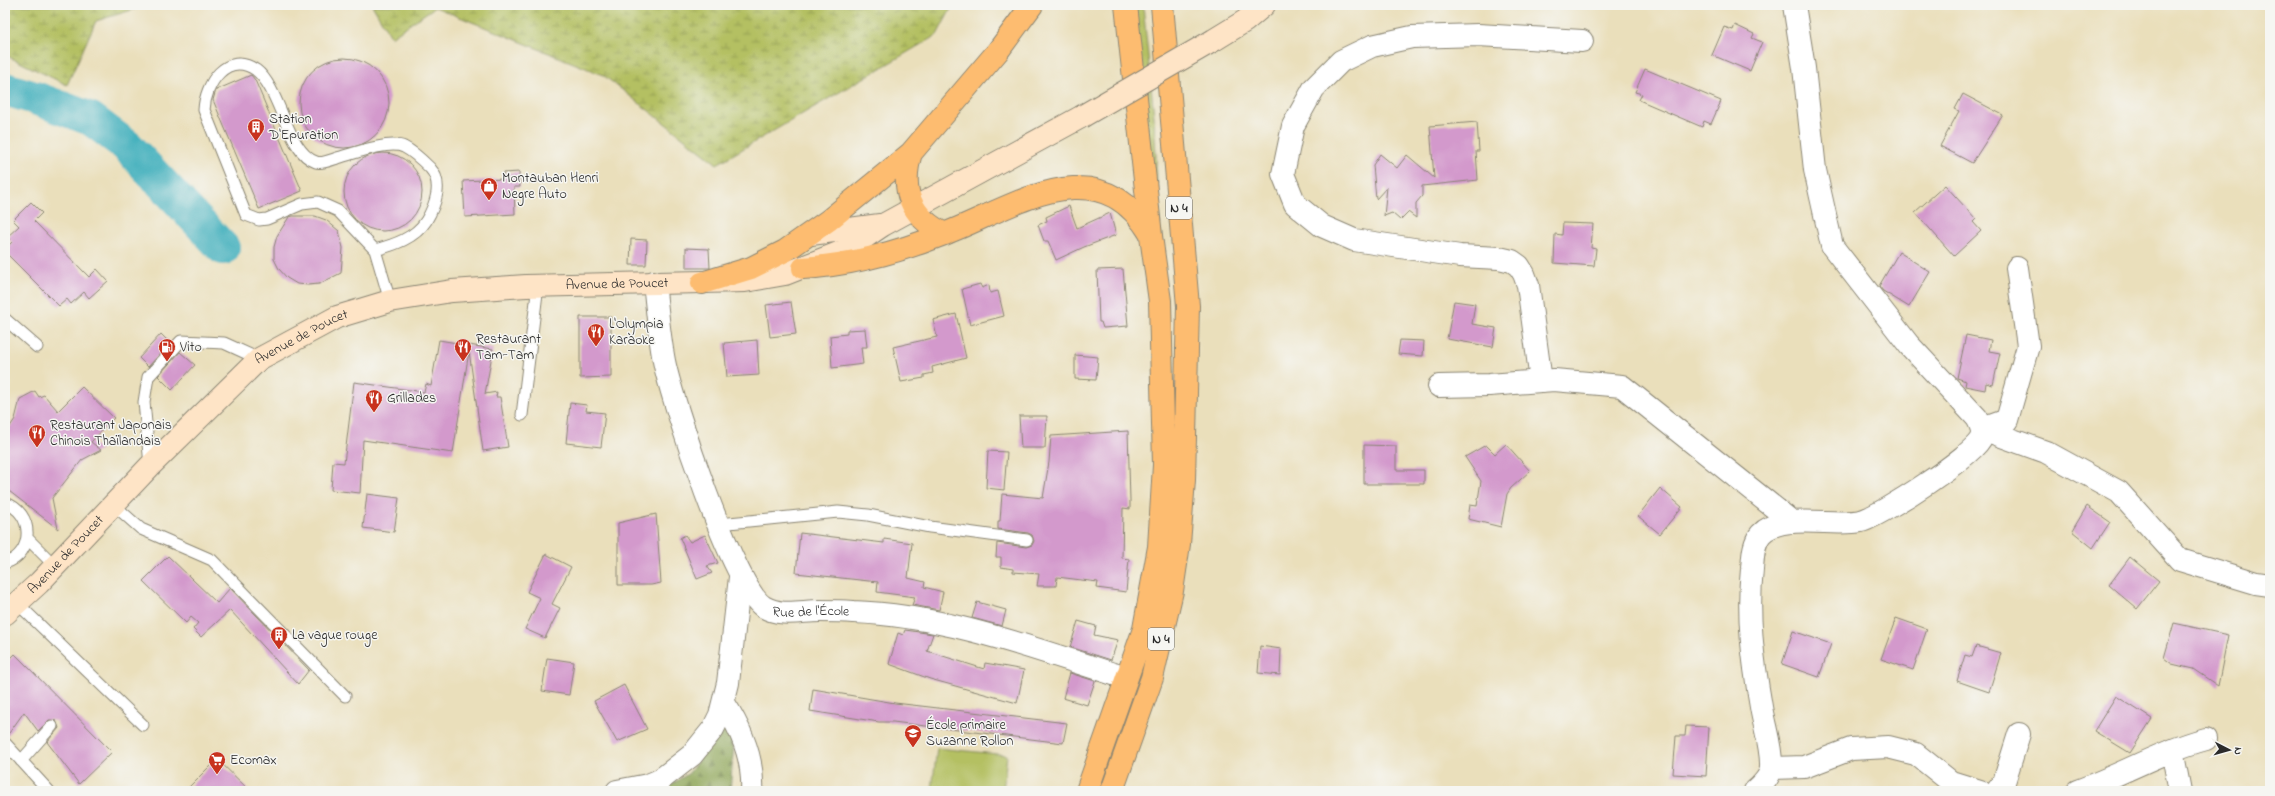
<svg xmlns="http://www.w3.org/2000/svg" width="2275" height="796" viewBox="0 0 2275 796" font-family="'Indie Flower',sans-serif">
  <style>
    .green { fill: #b4c062; stroke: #707646 }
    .forest { fill: url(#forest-firs); stroke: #5d6842 }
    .wetland { fill: url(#wetland-marsh); stroke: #707646 }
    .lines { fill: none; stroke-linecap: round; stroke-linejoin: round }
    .river { stroke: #40afbc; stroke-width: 34 }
    .building { fill: #d399cc }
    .service-casing { stroke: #8a8573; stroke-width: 13 }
    .minor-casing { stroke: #8a8573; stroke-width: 24 }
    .secondary-casing { stroke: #8a8573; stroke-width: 24 }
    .trunk-casing { stroke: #8a8573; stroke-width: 24 }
    .service { stroke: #fff; stroke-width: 11 }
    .minor { stroke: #fff; stroke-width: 22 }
    .secondary { stroke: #fee4c6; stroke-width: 22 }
    .trunk { stroke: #fdbc70; stroke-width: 22 }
    .secondary-bridge-casing { stroke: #8a8573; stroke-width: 24; stroke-linecap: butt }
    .secondary-bridge { stroke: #fee4c6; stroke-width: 22 }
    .labels { text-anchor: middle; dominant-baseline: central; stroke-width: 3; stroke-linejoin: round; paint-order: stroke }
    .shield { fill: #f6f6f2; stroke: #686867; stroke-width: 1 }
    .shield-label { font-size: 13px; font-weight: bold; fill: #2b2b2b }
    .poi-label { font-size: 14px; fill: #2b2b2b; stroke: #f6f6f2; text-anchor: start }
    .street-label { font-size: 14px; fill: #2b2b2b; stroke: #f6f6f2 }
  </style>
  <defs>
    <pattern id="forest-firs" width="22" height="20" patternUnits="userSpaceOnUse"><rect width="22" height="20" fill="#8fa658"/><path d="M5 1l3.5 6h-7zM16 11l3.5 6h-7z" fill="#758749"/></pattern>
    <pattern id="wetland-marsh" width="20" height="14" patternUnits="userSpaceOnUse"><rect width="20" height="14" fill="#b4c062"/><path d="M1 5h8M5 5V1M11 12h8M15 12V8" fill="none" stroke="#939c51"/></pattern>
  </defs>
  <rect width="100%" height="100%" fill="#f6f6f2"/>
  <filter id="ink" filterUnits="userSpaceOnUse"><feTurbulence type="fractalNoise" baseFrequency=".025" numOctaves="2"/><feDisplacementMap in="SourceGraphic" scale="8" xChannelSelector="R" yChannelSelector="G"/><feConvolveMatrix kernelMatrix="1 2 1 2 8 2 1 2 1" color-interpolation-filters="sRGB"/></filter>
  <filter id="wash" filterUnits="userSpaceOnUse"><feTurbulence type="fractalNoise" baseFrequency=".012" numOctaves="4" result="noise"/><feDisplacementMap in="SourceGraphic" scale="16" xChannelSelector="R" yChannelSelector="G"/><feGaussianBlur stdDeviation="0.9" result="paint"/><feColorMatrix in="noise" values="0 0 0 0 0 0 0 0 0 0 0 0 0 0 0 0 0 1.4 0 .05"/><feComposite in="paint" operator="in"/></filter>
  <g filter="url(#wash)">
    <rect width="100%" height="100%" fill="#eadfbb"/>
    <path class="green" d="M1131,5h12l11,111 7,142z
      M937,748l70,7 -4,36 -71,-2z"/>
    <path class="forest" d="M726,721l9,10 -5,60h-68l27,-18z"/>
    <path class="wetland" d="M5,5h143l-52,16 -29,64 -62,-30z
      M372,5h581l-16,30 -220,129 -114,-89 -168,-68 -44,30z"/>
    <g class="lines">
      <path class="river" d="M5,89l30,9 56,21 36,27 96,102"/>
    </g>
    <g id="blocks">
      <path class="building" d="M1735,25l19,9 -2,4 10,4 -12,29 -38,-16 12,-28 9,3z
        M299 103a45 45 0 1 1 90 0a45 45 0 1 1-90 0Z
        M1645,69l76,32 -10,23 -7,-3 -2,6 -63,-27 3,-6 -7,-2z
        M251,75l4,5 47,111 -43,18 -46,-109 3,-10z
        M1963,94l40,21 -31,48 -32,-17 19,-35 -4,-2z
        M1477,122l2,29h-3l2,29 -56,6v10l-6,7v15l-8,-6 -8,8 -8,-7 -8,3 3,-29 -11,12 -3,-34 7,-11 17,14 10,-13 27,23 -4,-52z
        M344 192a39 39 0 1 1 78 0a39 39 0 1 1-78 0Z
        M519,172l1,15h-6l1,27 -50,3 -2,-36 40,-2v-6z
        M1945,185l31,34 -3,3 8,9 -27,25 -39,-44z
        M31,202l11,11 -8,8 55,56 8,-8 11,12 -19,17 -5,-6 -13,12 -4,-5 -8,7 -54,-54v-3l7,-7 -5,-5 12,-11 -6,-6z
        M1069,206l8,22 33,-15 6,22 -32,12 -28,13 -8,-19h-4l-6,-16 9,-4 -1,-4z
        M293,216h22l11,4 13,11 4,17 -2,25 -22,11 -11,1 -11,-1 -10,-6 -8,-9 -5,-10v-12l3,-11 12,-19z
        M1563,223l30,1 -2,24 5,1 -2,17 -40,-3 1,-29 7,1z
        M631,239l16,1 -1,25h-16z
        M686,248l23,1 1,19h-24z
        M1899,252l31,20 -21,35 -26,-16 -4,-5z
        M1123,269l5,57 -25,2 -2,-6h-2l-2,-52z
        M980,284l2,4 7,-3 1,8 8,-2 6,25 -34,9 -8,-36z
        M1454,301l21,3 -3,20 24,4 -3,19 -46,-8z
        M791,302l5,32 -26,3 -4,-32z
        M956,314l10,44 -34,9 1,6 -9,2v3l-23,4 -8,-35 44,-10 -4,-17z
        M580,317h31v60l-31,1z
        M865,329l2,18h-6l2,17 -31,4 -2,-32 17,-2v-4z
        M161,334l9,9 -22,24 -9,-9z
        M1966,335l25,5 -2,11 11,2 -7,32 -7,-2 -1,7 -20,-4 1,-5 -9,-3z
        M439,340l54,9 -8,45 12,-2 -1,5h4l8,50 -25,4 -14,-100 -16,102 -90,-13 -3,53 -29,-3 2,-28 11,1 10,-81 70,10 2,-8 5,2z
        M757,340l2,35 -32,2 -3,-34z
        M1400,340l24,1 -1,15 -25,-2z
        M180,352l15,13 -23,25 -14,-14z
        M1075,355l23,2 -2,23 -21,-1z
        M82,387l32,31 -23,24 10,8 -19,10 -30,38 6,31 -53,-41v-54l10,-15 5,-20 15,-8 4,6 5,-2 14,16z
        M570,403l17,2 -1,6 19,2 -4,34 -35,-4z
        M1019,416h28l-2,32h-24z
        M1128,431l2,69v9l-7,-1 -1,50 7,1 -3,33 -29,-4 1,-6 -41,-5 -1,9h-19l2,-12 -26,-2v-3l-12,-2v-10h-5l1,-14 29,4 6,-2 2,-4 -2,-6 -4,-2 -30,-4v-8h2l2,-27 41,4 6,-36 2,-26z
        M1506,444l24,27 -19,17 -4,6 -6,33 -33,-8 2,-14 7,1 4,-25 -16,-24 21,-12 9,9z
        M1364,445l32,1v24h28v14h-60z
        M988,451l19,1 -3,38 -18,-2z
        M1660,488l22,19 -22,27 -22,-18z
        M367,494l32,4 -5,34 -31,-4z
        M2087,506l23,16 -17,26 -21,-17z
        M656,514l5,69 -10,2h-33v-62z
        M800,533l84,10v-4l28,4 -4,35 17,4 -1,5 19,5 -4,18 -27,-5 3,-8 -38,-5 1,-10 -82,-9z
        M685,535l5,7 15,-7 13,28 -11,3 5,7 -15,6 -17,-41z
        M546,554l25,13 -19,37 8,4 -15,30 -20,-9 15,-31 -13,-6z
        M168,556l49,47 13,-15 79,82 -11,14 -68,-74 -29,27 -8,-8 5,-6 -7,-6 -5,6 -43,-42z
        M2130,557l29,24 -22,28 -28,-24z
        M977,602l29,8 -4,16 -30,-8z
        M1896,618l31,11 -14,41 -32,-11z
        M1078,621l18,5 -2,9 24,5 -7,20 -41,-13z
        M2174,623l54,12 -10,51 -25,-17 -21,-5 -8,-6z
        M905,630l28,4 -6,17 57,18 1,-6 39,7 -7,33 -87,-24 -41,-15 9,-31 5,2z
        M1793,631l38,13 -12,33 -37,-13z
        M1260,646l21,3 -1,26 -22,-2z
        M1976,646l25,7 -12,39 -32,-11 8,-26 7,2z
        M15,654l97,98 -33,32 -32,-42 12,-14 -3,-7 -7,-1 -11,11 -14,-19 -17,24h-2v-72z
        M547,658l27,4 -5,33 -27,-4z
        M1070,673l25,8 -8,24 -24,-7z
        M624,685l23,44 -30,13 -23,-41z
        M813,689l82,14 172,20 -4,20 -170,-21h-14l-69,-11z
        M2116,696l36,23 -22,34 -36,-22z
        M1686,726l23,1 -3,49 -33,-2 3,-38h9z
        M217,759l33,32h-65z"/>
    </g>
  </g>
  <g filter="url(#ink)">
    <use href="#blocks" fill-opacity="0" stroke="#8a8573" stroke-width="1"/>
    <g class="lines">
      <g class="service-casing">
        <path id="service" d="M375,250c19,-5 40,-12 51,-29 9,-15 18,-38 4,-53 -8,-8 -16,-16 -26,-21 -15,-7 -52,7 -67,11 -6,2 -15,6 -21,4 -29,-9 -35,-73 -60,-92 -29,-20 -51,14 -52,40l42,105 13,5 8,-1 35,-15 16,-2 20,9 37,39 15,51
          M5,319l32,28
          M522,415l16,-130
          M150,465l-6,-63 4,-25 33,-36 43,2 35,16
          M5,503c29,9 30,51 0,60
          M114,505l27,24 71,31 133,136
          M719,524l119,-12 30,3 62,12 97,13
          M27,538l28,28
          M17,603l126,122
          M5,743l44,48
          M21,761l31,-35"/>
      </g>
      <g class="minor-casing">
        <g id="minor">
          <path id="s1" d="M654,282c3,26 5,53 10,79 8,40 70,229 100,246 17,10 37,4 56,4 11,0 22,0 33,1 94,3 184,38 273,66"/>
          <path d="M1541,381l-13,-96 -4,-11 -5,-8 -7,-5 -13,-3 -39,-2 -106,-16 -32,-14 -27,-22 -12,-30 10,-48 21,-38 27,-27 31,-15 40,-9 66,-2 104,6"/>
          <path d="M1439,386l50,-1 65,-5 68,6 169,135"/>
          <path d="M1982,429l64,23 73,40 61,68 76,23 14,2"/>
          <path d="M1982,429l25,-9 21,-74 -11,-78"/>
          <path d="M724,703c17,26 30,55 28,88"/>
          <path d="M2172,750l8,41"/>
          <path d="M1772,768l32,-1 47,-18 37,-2 28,7 35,28 29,9"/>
          <path d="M617,791l31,-6 12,-5 32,-25 21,-26 7,-14 8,-32 12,-106"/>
          <path d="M1755,791c6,-5 16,-15 16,-24 1,-19 -7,-41 -10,-60 -8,-46 -14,-92 -9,-138 1,-12 1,-26 9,-35 20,-22 72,-7 100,-13 18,-4 115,-67 120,-83 3,-8 -1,-14 -4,-20l-68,-73 -77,-99 -17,-76 -11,-102 -10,-63"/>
          <path d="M1997,791l7,-9 15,-48"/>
          <path d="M2077,791c44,-16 84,-40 129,-52"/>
        </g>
      </g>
      <g class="secondary-casing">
        <g id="secondary">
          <path d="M1214,40l31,-19 19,-16"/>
          <path d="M811,234l69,-9"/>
          <path id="s2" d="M5,614l34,-31 111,-117 109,-107 78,-42 53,-16 62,-10 74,-5 219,-5 40,-7 61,-24 37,-25 198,-108"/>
        </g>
      </g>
      <g class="trunk-casing">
        <path id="trunk" d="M911,153c-11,36 -1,64 34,81
          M803,268c48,-3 96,-16 141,-34 71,-27 154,-89 207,1
          M702,283l49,-15 34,-17 44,-31 82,-67 87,-102 34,-46
          M1087,791l57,-162 15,-82 5,-82 -4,-164 -9,-65 -25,-231
          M1112,791l40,-113 20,-87 7,-47 5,-64 4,-174 -26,-301"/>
      </g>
      <use href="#service" class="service"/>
      <use href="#minor" class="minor"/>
      <use href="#secondary" class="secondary"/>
      <use href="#trunk" class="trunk"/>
      <g class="secondary-bridge-casing">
        <path id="secondary-bridge" d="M1081,117l133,-77"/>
      </g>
      <use href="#secondary-bridge" class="secondary-bridge"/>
    </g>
  </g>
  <defs>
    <g id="building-pin" transform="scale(0.9)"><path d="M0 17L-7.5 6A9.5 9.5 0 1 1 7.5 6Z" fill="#c8321e" stroke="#f6f6f2"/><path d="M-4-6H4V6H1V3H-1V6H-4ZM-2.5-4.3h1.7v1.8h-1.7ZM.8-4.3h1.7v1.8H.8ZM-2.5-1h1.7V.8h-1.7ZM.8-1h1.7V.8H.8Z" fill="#fff"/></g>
    <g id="shop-pin" transform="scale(0.9)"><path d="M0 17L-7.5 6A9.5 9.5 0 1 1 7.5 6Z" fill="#c8321e" stroke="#f6f6f2"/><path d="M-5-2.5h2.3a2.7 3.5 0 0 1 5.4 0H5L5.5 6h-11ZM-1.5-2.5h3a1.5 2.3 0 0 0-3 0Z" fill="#fff"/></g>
    <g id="restaurant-pin" transform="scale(0.9)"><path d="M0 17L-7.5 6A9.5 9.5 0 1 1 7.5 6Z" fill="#c8321e" stroke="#f6f6f2"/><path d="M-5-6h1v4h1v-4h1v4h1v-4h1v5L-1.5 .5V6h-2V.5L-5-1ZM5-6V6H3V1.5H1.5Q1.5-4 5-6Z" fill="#fff"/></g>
    <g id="fuel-pin" transform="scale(0.9)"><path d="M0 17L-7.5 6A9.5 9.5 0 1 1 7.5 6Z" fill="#c8321e" stroke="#f6f6f2"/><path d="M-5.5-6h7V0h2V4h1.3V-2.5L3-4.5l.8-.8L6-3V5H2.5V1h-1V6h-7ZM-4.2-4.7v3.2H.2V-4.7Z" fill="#fff"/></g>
    <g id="school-pin" transform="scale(0.9)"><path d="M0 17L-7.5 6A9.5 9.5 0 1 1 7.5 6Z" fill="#c8321e" stroke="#f6f6f2"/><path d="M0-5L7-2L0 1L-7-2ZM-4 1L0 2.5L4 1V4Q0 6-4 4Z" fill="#fff"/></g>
    <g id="supermarket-pin" transform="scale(0.9)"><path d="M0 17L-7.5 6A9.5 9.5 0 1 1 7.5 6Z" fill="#c8321e" stroke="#f6f6f2"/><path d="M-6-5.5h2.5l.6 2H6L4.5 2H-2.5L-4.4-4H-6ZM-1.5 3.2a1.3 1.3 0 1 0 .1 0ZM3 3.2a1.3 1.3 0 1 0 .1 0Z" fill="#fff"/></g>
  </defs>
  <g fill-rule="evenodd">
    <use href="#building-pin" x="256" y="127"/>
    <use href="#shop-pin" x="489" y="186"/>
    <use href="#restaurant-pin" x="596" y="332"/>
    <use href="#fuel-pin" x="167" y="347"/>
    <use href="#restaurant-pin" x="463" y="347"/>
    <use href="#restaurant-pin" x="374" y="398"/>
    <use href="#restaurant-pin" x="37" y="433"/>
    <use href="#building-pin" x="279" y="635"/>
    <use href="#school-pin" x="913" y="733"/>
    <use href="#supermarket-pin" x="217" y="760"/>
  </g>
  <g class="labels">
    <g class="shield">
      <rect x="1166" y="197" width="26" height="22" rx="3"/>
      <rect x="1148" y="628" width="26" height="22" rx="3"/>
    </g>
    <g class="shield-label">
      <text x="1179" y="208">N 4</text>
      <text x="1161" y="639">N 4</text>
    </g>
    <g class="poi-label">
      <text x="269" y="119">Station<tspan x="269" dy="16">D'Epuration</tspan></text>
      <text x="502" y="178">Montauban Henri<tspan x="502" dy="16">Negre Auto</tspan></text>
      <text x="609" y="324">L'Olympia<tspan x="609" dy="16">Karaoke</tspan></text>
      <text x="476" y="339">Restaurant<tspan x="476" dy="16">Tam-Tam</tspan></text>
      <text x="180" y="347">Vito</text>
      <text x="387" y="398">Grillades</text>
      <text x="50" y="425">Restaurant Japonais<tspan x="50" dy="16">Chinois Thaïlandais</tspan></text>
      <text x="292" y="635">La vague rouge</text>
      <text x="926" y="725">École primaire<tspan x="926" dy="16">Suzanne Rollon</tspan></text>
      <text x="230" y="760">Ecomax</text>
    </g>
    <g class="street-label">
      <text stroke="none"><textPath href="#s2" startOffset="732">Avenue de Poucet</textPath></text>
      <text stroke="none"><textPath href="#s2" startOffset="408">Avenue de Poucet</textPath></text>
      <text stroke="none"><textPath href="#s2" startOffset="85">Avenue de Poucet</textPath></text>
      <text stroke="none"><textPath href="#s1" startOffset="395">Rue de l'École</textPath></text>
    </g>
  </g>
  <rect width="2275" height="796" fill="none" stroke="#f6f6f2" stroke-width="20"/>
  <g transform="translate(2229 750) rotate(96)" stroke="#f6f6f2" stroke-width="3" paint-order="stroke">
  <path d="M0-3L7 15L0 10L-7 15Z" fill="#2b2b2b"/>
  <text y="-6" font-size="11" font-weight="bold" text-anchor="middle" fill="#2b2b2b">N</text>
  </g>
</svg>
